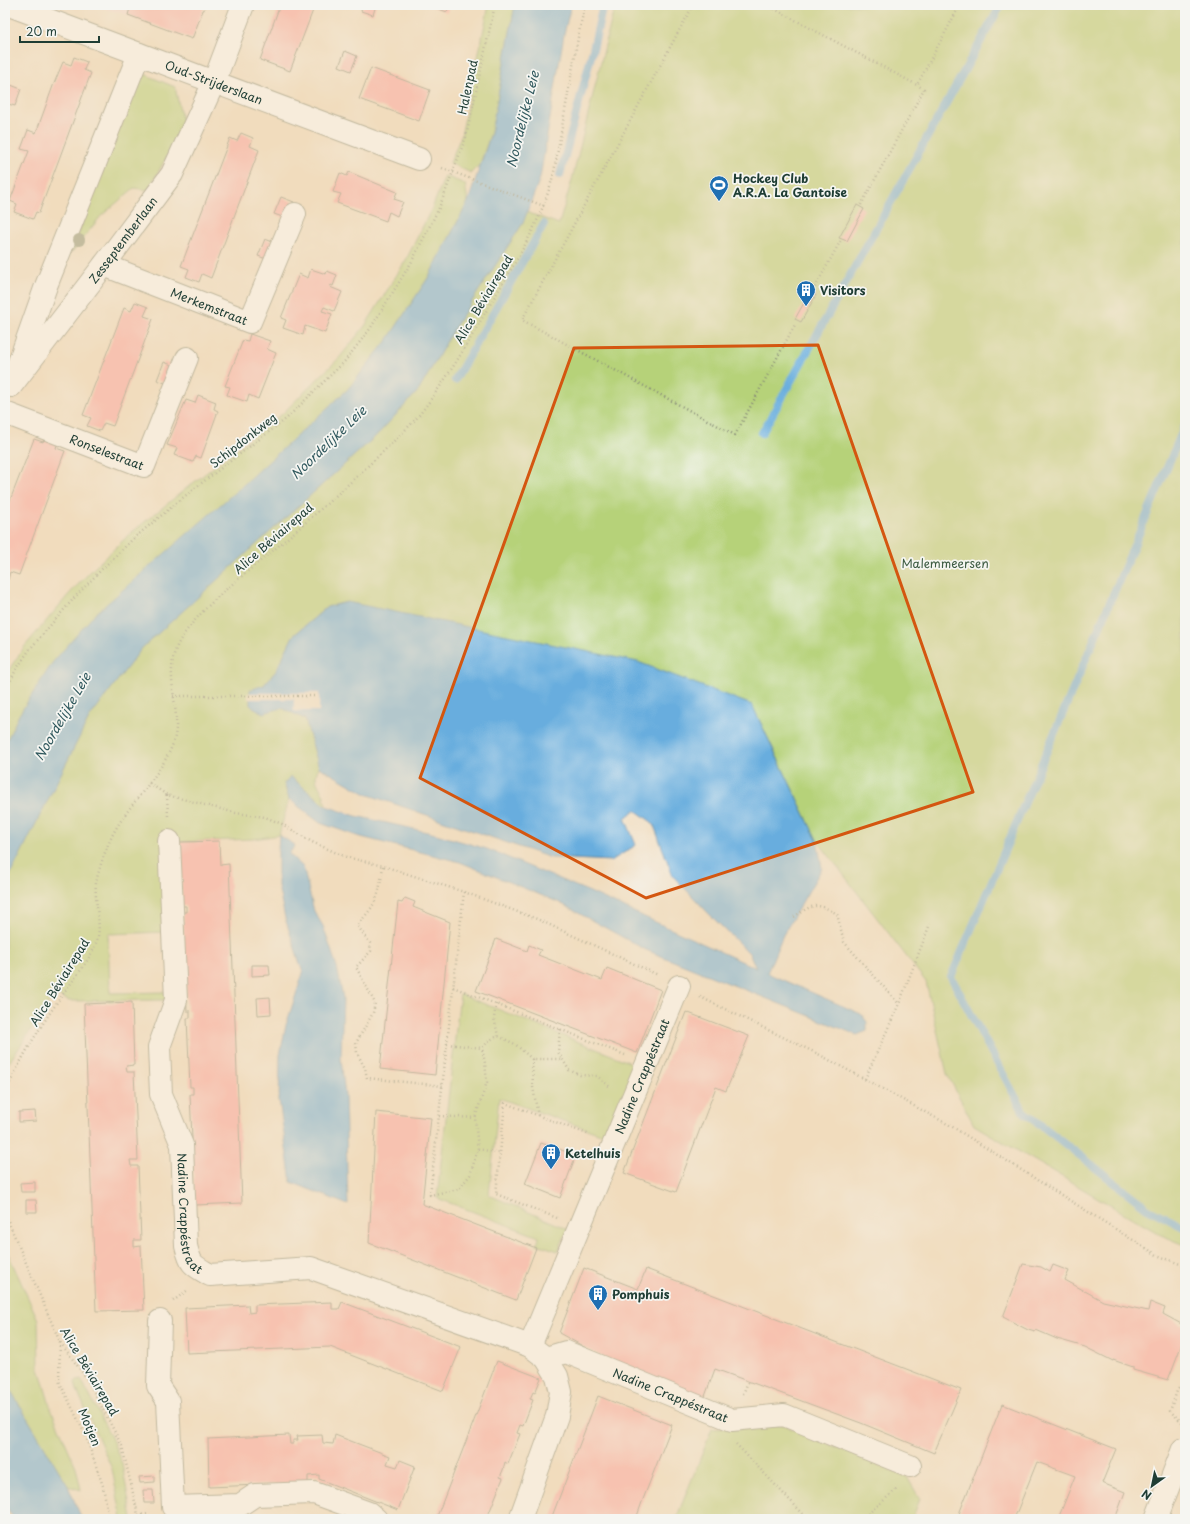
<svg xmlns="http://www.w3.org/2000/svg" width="1190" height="1524" viewBox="0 0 1190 1524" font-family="'Playpen Sans',sans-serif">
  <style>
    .built { fill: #f7d0cc }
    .green { fill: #b6d279; stroke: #6a8856 }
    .water { fill: #67adde; stroke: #437589 }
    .pier { fill: #f1dcbd }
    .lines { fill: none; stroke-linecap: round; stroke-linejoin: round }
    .stream { stroke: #67adde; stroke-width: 8 }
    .building { fill: #fea39f }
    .minor-casing { stroke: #888c78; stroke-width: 24 }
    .path { stroke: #888c78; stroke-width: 2.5; stroke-dasharray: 1 3; stroke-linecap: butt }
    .minor { stroke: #fff; stroke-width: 22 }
    .tree { fill: #8e9579 }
    .marked { fill: none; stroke: #d45610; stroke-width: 3; stroke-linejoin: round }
    .labels { text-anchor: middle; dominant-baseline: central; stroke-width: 3.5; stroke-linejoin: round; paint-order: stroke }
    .street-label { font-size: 12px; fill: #1f3d34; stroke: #f6f6f2 }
    .poi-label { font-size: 12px; font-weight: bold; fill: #1f3d34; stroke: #f6f6f2; text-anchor: start }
    .park-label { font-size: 12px; fill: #3d5b42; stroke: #f6f6f2 }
    .water-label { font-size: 13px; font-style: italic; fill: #31595e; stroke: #f6f6f2 }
  </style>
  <rect width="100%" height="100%" fill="#f6f6f2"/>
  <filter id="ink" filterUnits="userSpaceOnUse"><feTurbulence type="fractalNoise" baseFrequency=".025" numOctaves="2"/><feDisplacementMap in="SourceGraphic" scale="8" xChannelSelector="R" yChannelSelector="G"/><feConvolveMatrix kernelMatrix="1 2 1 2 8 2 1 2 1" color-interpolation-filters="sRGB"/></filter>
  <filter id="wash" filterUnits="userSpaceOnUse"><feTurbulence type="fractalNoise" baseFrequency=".012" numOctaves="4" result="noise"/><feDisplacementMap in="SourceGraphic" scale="16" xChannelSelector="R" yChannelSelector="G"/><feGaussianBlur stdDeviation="0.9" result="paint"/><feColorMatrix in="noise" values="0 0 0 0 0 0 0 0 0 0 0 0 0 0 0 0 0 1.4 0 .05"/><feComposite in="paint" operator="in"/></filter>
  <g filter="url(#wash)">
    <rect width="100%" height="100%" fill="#f1dcbd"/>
    <path class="built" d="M91,5h40l-3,10z"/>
    <path class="green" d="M489,5h26l-24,128 -11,31 -9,9 -21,-10 11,-27z
      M615,5h570v1240l-24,-10 -187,-110 -27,-51 -21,-92 -109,-142 -65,-135 -405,-103 -20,5 -34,29 -17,35 -12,14 18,23 23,11 14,48c-7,14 0,17 5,29 1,3 1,7 2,10l-35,-29 -7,6 5,16 -10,36 -25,4 -74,3 -15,90 -57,2 2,59 56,-1v8l-97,1 -15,-7 -35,54 -14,20v-183l84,-167 53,-70 236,-214 41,-44 36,-63 68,-104 3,-11 33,12 13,-44z
      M139,72l36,15 7,33 -8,24 -26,46 -14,-2 -33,28 -30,37z
      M445,176l20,8 3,18 -40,76 -40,61 -40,50 -295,273 -34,53 -14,29v-66l7,-13 13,-19 45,-53 27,-28 34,-32 57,-46 94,-73 58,-57 25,-31 41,-66 27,-54z
      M460,994l181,73 -29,71 -113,-40 -10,97 79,34 -10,22 -21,-7 2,-7 -102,-39z
      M5,1247l33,73 1,48 12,41 25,58 5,23 -13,-4 -63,-105z
      M81,1379l30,58 11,27 10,55h-10l-10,-50 -35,-79 -2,-8 2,-2z
      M781,1424l126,53 13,22 -8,20h-236l36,-90z"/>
    <path class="water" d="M515,5h56l-7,29 -24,144 -17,45 -68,104 -36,63 -41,44 -236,214 -53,70 -84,167v-141l14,-29 34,-53 41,-47 148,-129 106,-97 40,-50 40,-61 40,-76 23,-69z
      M347,602l291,60 114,43 65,135 5,28 -39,67 -16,38 94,41 6,8v9l-10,4 -211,-85 -86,-47 -100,-41 -103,-26 -37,-13 -31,-24 -5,-16 7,-6 35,29 30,10 80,18 51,15 103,43 166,76 -7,-15 -36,-35 -40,-42 -20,-53 -18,-13 -10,8 11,27 -25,16 -60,-3 -185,-64 -47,-27 -14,-48 -23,-11 -19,5 -13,-8v-15l14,-5 12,-14 17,-35 34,-29z
      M279,835l16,10 -6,9 14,13 11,44 9,15 14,41 6,31 -2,60 4,38 3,109 -57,-23 -12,-82 1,-45 6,-30 17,-52 -18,-55 -7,-32v-35z
      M5,1381l63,105 14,33h-68l-9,-14z"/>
    <path class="pier" d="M248,693h71v18h-25v-12h-46z"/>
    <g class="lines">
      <path class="stream" d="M560,175l33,-126 10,-44
        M455,380l89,-156
        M1185,425l-234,552 72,134 124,97 38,20
        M762,433l239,-428"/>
    </g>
    <g id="blocks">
      <path class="building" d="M131,5h74l-13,34 -64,-24z
        M280,5h35l-25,66 -30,-11z
        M363,5h13l-3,10 -12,-4z
        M428,5h21l-2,7z
        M345,51l12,5 -6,15 -12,-5z
        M74,57l13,5 -3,8 7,3 -52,140 -3,-1 -3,7 -19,-7 3,-8 -7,-3 19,-50 -8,-2 7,-19 8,3 17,-47 10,-24 8,3z
        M371,68l59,22 -11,31 -60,-22z
        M6,83l15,6 -6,17 -10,-3z
        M241,133l12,5 -3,8 9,4 -48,128 -9,-4 -3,8 -13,-5 3,-8 -8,-3 49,-128 7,3z
        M349,172l48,20 -3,7 9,3 -6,14 -8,-4 -3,9 -49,-18 4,-9 -8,-2 7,-19 7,3z
        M281,197l13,5 -6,17 -14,-5z
        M857,205l7,4 -17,32 -8,-3z
        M265,239l13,5 -6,17 -14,-5z
        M311,269l15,5 1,-3 10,4 -4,11 -2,-1 -1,2 12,5 -8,19 -10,-4 -2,4 10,3 -7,19 -20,-7 -2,9 -20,-7 3,-8 -5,-2 18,-44 9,4z
        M810,292l6,3 -15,27 -6,-3z
        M135,302l13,5 -4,9 9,3 -40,107 -9,-3 -4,8 -13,-5 4,-8 -8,-3 41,-107 7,3z
        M250,334l20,7 -3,8 9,4 -18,46 -9,-4 -2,7 -20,-7 3,-8 -5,-1 18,-46 5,1z
        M164,362l13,5 -6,18 -14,-5z
        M198,395l18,7 -2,7 4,2 -17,47 -5,-2 -3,6 -19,-7 3,-7 -10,-3 19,-45 9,3z
        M46,434l13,5 -3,9 9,3 -46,124 -9,-3 -2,8 -3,-1v-66l29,-74 9,3z
        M219,841l1,24 9,-1 13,339 -47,2 -5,-111h3v-7h-3l-3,-69h3v-7h-3l-4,-99h3v-6h-4l-2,-64z
        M405,898l10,4 -2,5 37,15 -15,153 -55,-6 18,-167 4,1z
        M496,939l31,12 2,-6 12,5 -3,5 64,25 5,-12 54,22 -24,63 -161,-62z
        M252,965h17l1,10 -18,1z
        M270,997l1,17 -13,1 -1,-17z
        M132,1002l2,63 -8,1 1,6h7l4,88h-8l1,6h7l3,74h-7v7l7,-1 3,64 -48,1 -12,-307z
        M686,1012l63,24 -23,55 -10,-4 -40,105 -52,-19z
        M35,1111l1,10 -17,1v-10z
        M376,1112l55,6 -9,86 114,44 -20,52 -147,-57z
        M541,1143l35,12 -16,43 -35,-14z
        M35,1182v10h-14l-1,-9z
        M26,1200h10l1,12h-11z
        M1023,1264l18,3 9,5 3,-7 16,6 -4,9 38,21 45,10 2,-9 15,6 -2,6 22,12v10l-17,44 -35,-10v-3l-20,-7v1l-28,-14 -28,-8 -21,-9 -1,2 -7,-2 -25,-13z
        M584,1268l54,21 8,-20 315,121 -27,63 -73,-30 -146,-54 -11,30 -96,-39 -49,-27z
        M332,1302v7h7l3,-7 119,45 -18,44 -113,-44 -143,6 -2,-45 63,-3 1,8 6,-1v-7z
        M497,1361l44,17 -6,15 -2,-1 -3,7 3,1 -10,26 -3,-1 -3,8 3,1 -12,30 -3,-2 -2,8 -3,7 3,1 -16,40 -51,1z
        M598,1396l74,29 -30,77 -6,17h-85z
        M1002,1404l114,45 -14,34 23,9 -10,27h-57l17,-43 -38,-14 -23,57h-57z
        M289,1435l1,9h3v-4h5l-1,-4 25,-1 1,8 10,1 2,-9 55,21 -3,8 10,3 3,-7 15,6 -17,44 -79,-31v-4l-11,1v7l-99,4 -1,-48z
        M155,1476v6l-15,1 -1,-6z
        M143,1490h10l1,13h-10z"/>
    </g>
  </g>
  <g filter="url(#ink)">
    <use href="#blocks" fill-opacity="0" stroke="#888c78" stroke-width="1"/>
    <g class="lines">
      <g class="minor-casing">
        <g id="minor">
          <path id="s1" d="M9,5l410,154"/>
          <path id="s2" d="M104,265l146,57 45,-108"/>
          <path d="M17,368l29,-82 93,-232"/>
          <path id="s3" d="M11,386l93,-121 68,-91 42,-92 29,-77"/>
          <path id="s4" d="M5,413l139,53 43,-108"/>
          <path id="s5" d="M169,841l7,159 -17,47 2,47 21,51 4,101c5,20 7,19 24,29l101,-7 219,78 16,12 11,18 4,16 -4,24 -37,103"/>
          <path d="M160,1321l-2,65 10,15 5,106 67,-2 15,-10 59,-2 55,20 7,6"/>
          <path id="s6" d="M530,1346l149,-360"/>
          <path id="s7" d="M546,1358l20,-6 166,68 52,-5 126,51"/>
          <path d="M1156,1519l27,-70"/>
        </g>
      </g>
      <path class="path" d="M693,5l-171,315 213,115 61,-112
        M767,5l150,80 43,-80
        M442,168l102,38
        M861,205l63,-116 -7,-4
        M813,291l28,-51
        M5,691l12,-23 13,-19 45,-52 27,-28 32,-31 57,-47 95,-72 59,-58 25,-32 41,-66 28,-55 14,-36 13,-35 29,-132
        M173,696h142
        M149,783l18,12 69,18 29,4 17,7 30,18 34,15 37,9 81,26 73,27 121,56
        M167,795l1,21
        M383,866c-4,29 -5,37 -26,59l13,18 1,8 -15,16 19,36 -2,10 -17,30 1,10 8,15 2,10 76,8
        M464,892l-34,303 29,-6 11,-14 8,-26 -3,-31 12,-36 -2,-19 -3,-15 8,-8 8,-4 17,8 17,15h30
        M794,917c18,-13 24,-15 43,-3l7,28 55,62
        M453,987l172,68
        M700,997l120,58 131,71 206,129 28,11
        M496,1004l-2,14 4,18
        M560,1029l-2,23 11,18 11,5 17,1 13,11
        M447,1044l35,4
        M532,1059l1,28 5,29
        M865,1079l34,-75 31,-80
        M5,1094c14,-33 33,-64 53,-93 13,-19 34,-42 40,-64 3,-14 -4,-38 -2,-54 3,-15 9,-32 16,-47 16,-32 46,-56 60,-90 14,-34 -14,-73 10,-109 22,-33 63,-63 94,-89 48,-41 96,-84 140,-129 28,-35 51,-74 73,-113 27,-45 52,-82 65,-134l25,-140 6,-27
        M439,1116l36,2
        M478,1149l22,4
        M5,1214l55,128 28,38 34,66 17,73
        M557,1218l-61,-24 9,-91 85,32
        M173,1301l15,-11
        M60,1342l-1,39 26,53 18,52 6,33
        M743,1394l5,-12
        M1185,1425l-15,-14 7,-20 8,-11
        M736,1444l72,75
        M138,1515l12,-1
        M862,1519l36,-31"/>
      <use href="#minor" class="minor"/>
    </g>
    <circle class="tree" cx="79" cy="240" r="6"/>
  </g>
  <path d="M0 0H1190V1524H0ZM818,345l155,447 -327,106 -226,-120 154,-430z" fill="#f1dcbd" fill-opacity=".55" fill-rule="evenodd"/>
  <path class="marked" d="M818,345l155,447 -327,106 -226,-120 154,-430z"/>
  <defs>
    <g id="stadium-pin" transform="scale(1)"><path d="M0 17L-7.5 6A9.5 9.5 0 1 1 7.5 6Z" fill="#1f6fb2" stroke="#f6f6f2"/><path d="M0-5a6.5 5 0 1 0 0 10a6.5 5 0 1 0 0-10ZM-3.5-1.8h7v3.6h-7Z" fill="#fff"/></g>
    <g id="building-pin" transform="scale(1)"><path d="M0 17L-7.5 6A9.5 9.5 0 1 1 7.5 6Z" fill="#1f6fb2" stroke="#f6f6f2"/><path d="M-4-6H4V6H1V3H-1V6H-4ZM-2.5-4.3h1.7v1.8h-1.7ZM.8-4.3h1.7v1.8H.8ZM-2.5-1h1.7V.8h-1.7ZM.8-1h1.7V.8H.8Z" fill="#fff"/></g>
  </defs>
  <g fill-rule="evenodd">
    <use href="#stadium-pin" x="719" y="185"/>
    <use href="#building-pin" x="806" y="290"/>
    <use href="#building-pin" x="551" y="1153"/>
    <use href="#building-pin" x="598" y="1294"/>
  </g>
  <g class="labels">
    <g class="street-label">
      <text stroke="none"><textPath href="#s1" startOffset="219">Oud-Strijderslaan</textPath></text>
      <text transform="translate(467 87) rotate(-78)">Halenpad</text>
      <text stroke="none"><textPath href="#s3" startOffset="184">Zesseptemberlaan</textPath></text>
      <text transform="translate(483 299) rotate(-59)">Alice Béviairepad</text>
      <text stroke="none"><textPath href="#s2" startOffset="113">Merkemstraat</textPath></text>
      <text transform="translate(243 440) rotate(-38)">Schipdonkweg</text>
      <text stroke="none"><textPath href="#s4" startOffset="109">Ronselestraat</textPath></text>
      <text transform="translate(273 538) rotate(-41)">Alice Béviairepad</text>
      <text transform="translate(59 982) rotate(-58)">Alice Béviairepad</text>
      <text stroke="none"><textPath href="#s6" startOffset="292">Nadine Crappéstraat</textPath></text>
      <text stroke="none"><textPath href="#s5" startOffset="381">Nadine Crappéstraat</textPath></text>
      <text transform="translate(90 1371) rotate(59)">Alice Béviairepad</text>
      <text stroke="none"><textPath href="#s7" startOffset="134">Nadine Crappéstraat</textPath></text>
      <text transform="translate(90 1427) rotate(67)">Motjen</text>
    </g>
    <g class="poi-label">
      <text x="733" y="178">Hockey Club<tspan x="733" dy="14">A.R.A. La Gantoise</tspan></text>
      <text x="820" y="290">Visitors</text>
      <text x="565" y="1153">Ketelhuis</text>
      <text x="612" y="1294">Pomphuis</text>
    </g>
    <g class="park-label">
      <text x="945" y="563">Malemmeersen</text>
    </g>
    <g class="water-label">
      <text transform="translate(522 119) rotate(-76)">Noordelijke Leie</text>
      <text transform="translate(328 442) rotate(-44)">Noordelijke Leie</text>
      <text transform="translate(62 716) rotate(-60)">Noordelijke Leie</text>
    </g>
  </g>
  <rect width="1190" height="1524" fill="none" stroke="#f6f6f2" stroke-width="20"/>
  <g transform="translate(1152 1486) rotate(213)" stroke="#f6f6f2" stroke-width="3" paint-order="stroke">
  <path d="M0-3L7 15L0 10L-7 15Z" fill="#1f3d34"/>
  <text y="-6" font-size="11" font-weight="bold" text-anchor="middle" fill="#1f3d34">N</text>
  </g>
  <path d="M20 36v6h79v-6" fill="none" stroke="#1f3d34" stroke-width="2"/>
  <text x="26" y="36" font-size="12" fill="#1f3d34" stroke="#f6f6f2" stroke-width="3" paint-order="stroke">20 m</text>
</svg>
